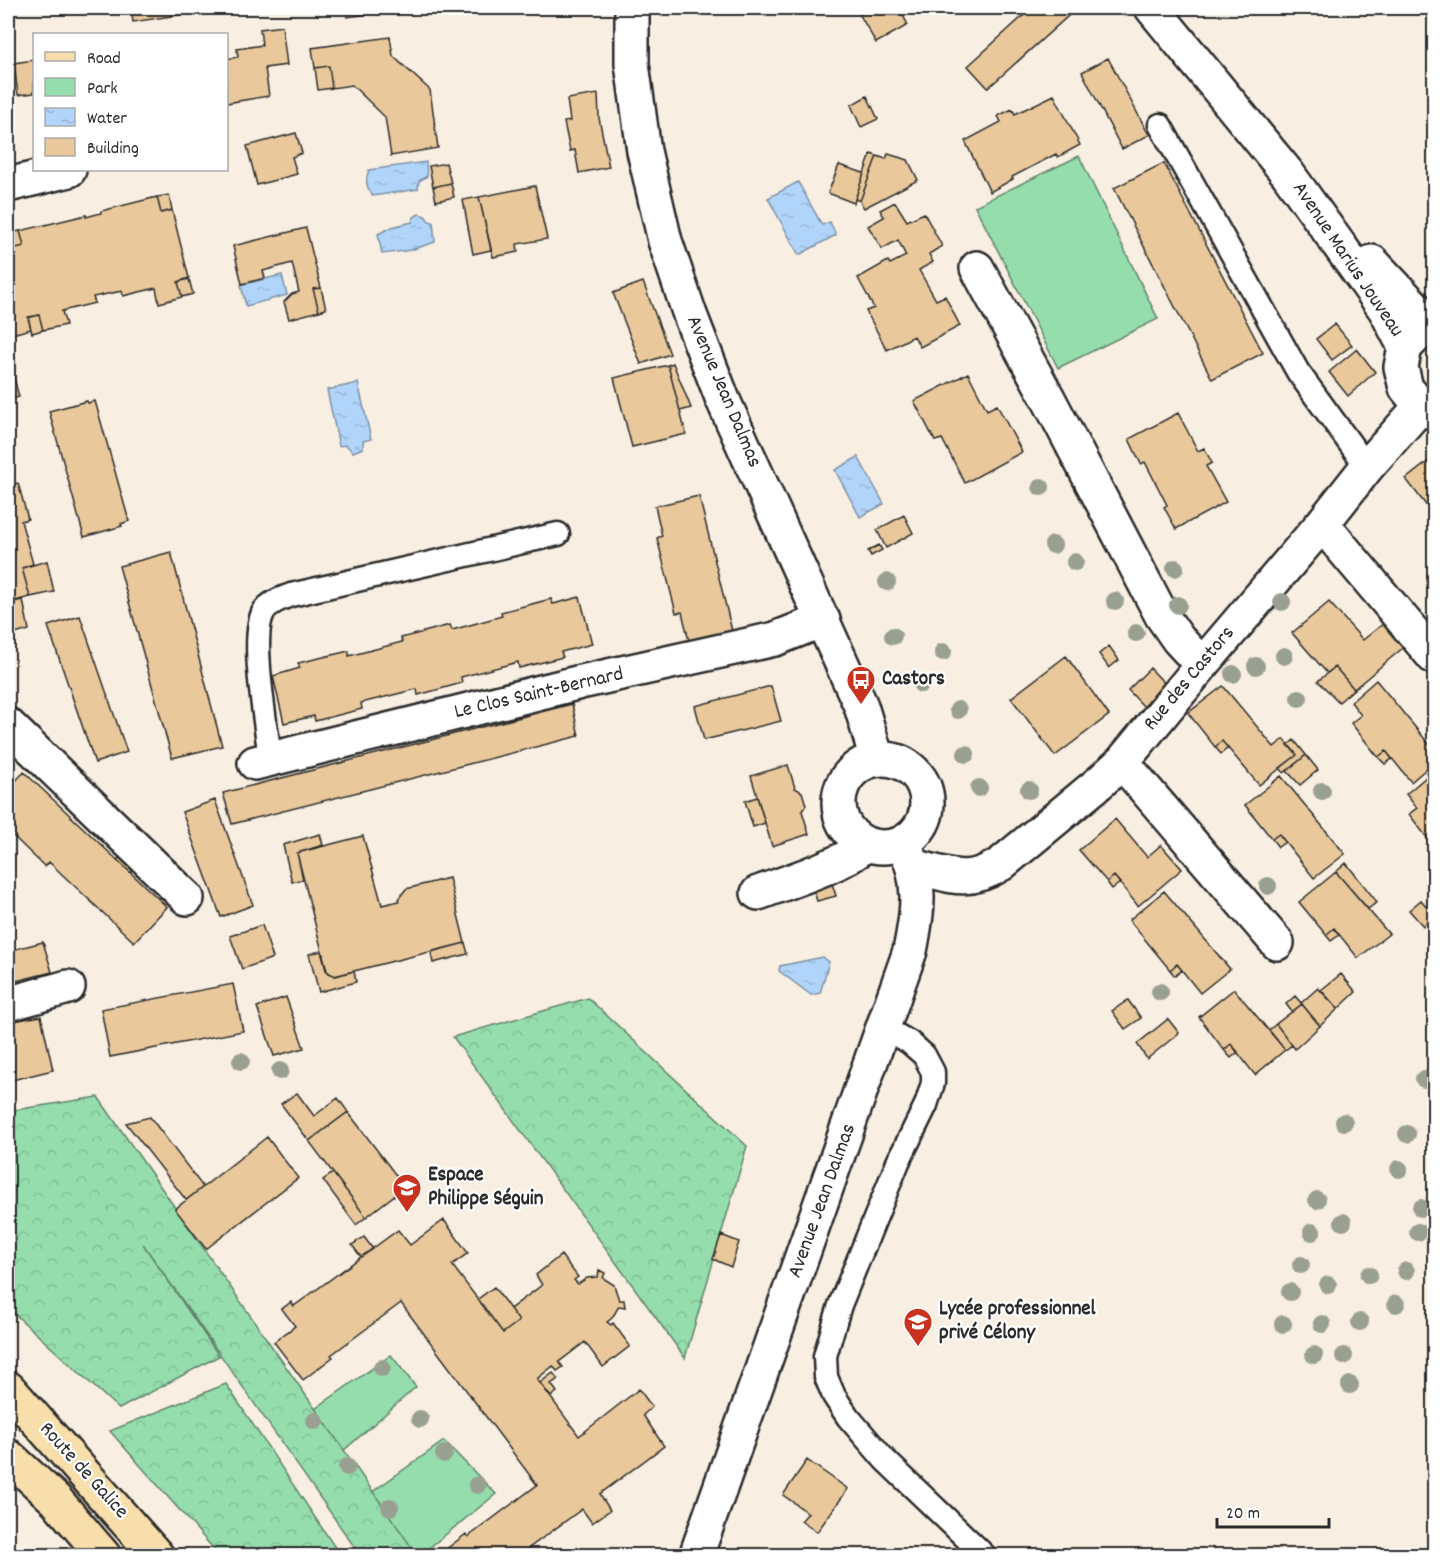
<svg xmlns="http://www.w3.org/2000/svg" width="1442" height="1563" viewBox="0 0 1442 1563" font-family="Dekko,sans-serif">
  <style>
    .green { fill: #95ddac; stroke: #60846c; stroke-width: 1.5 }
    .forest { fill: url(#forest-crowns); stroke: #60846c; stroke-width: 1.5 }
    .water { fill: url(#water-ripples); stroke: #7b91a7; stroke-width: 1.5 }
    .building { fill: #e9c89b; stroke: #2b2b2b; stroke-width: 1.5 }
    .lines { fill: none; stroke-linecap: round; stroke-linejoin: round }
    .lane-casing { stroke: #2b2b2b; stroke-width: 27 }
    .street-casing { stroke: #2b2b2b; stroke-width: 38 }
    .secondary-casing { stroke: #2b2b2b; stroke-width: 38 }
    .primary-casing { stroke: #2b2b2b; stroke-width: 38 }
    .lane { stroke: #fff; stroke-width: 22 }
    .street { stroke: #fff; stroke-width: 33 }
    .secondary { stroke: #fff; stroke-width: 33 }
    .primary { stroke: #f8deab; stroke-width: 33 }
    .tree { fill: #99a092 }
    .labels { text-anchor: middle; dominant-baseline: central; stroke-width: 4.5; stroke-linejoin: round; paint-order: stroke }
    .street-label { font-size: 21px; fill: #2b2b2b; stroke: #fff }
    .poi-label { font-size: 21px; font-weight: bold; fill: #2b2b2b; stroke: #fff; text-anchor: start }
  </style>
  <defs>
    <pattern id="forest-crowns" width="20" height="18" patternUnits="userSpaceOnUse" patternTransform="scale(1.5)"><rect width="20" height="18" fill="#95ddac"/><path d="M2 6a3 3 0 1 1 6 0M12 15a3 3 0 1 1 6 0" fill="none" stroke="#81be94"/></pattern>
    <pattern id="water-ripples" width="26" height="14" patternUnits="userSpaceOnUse" patternTransform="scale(1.5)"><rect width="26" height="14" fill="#b1d5fa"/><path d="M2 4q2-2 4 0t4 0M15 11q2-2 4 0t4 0" fill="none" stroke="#98b7d6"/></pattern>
  </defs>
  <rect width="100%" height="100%" fill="#f8eee1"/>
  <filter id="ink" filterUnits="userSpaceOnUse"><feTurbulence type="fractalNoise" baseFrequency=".0167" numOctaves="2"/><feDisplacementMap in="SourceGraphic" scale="12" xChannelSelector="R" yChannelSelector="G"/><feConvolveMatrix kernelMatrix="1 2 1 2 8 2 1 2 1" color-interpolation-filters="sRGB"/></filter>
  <g filter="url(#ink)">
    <path class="green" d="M1079,156l79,163 -100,49 -83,-162z
      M391,1355l25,32 -73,64 -28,-42z
      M444,1441l52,53 -77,62 -8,-1 -43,-60z"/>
    <path class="forest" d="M588,998l159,148 -62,212 -232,-321z
      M98,1097l319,458h-57l-217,-311 76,112 -100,53 -111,-101v-197z
      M226,1384l114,171h-121l-109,-124z"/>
    <path class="water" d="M426,162l1,14 -8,5 -1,8 -45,7c-7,-9 -8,-16 -4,-26z
      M798,182l24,43 8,-3 6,13 -37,20 -31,-57z
      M419,214l6,2 4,5 4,1 2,20 -24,8 -29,4 -4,-20 14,-7 20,-5 2,-5z
      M282,275l5,20 -41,11 -5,-21z
      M358,383l13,56 -8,2v7l-10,4 -7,-7 -7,1 -12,-56z
      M858,457l26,47 -24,13 -25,-47z
      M823,957l6,5 -9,31 -9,2 -32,-24 1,-5z"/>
    <path class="building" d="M131,8h86v1l-84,13z
      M345,8h70l-68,9z
      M856,8h43l9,17 -32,18z
      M1032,8h45l-89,80 -20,-22z
      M282,26l5,39 -22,3 4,28 -43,7v-44l12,-2 -1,-8 25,-4 -2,-16z
      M390,37l3,19 37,34 8,58 -47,8 -6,-39 -33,-32 -20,3 -3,-22 -14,2 -3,-20z
      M1108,58l41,77 -27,14 -40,-77z
      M34,60v33l-16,2 -4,-32z
      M329,66l3,22 -14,2 -3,-22z
      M598,94l1,24 10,49 -30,6 -4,-23 -5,1 -6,-29 6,-1 -3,-22z
      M1054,95l26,50 -22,12 -2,-3 -44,23 1,2 -23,13 -25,-51 36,-19 -3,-6 14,-7 3,5z
      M867,96l11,23 -17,8 -10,-22z
      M296,133l6,20 -10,4 5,17 -40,11 -10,-39z
      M871,154l6,2 -17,45 -5,-2z
      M888,154l20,6 10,20 -54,28 -4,-7 17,-45 9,3z
      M446,163l5,20 -18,4 -4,-21z
      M1164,163l99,190 -51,26 -98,-191z
      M839,165l25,8 -10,30 -26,-10z
      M451,183l3,14 -18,4 -3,-14z
      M535,186l12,53 -30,5 1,8 -25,5 -14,-60z
      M169,195l3,15 -11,3 -4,-16z
      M157,197l4,16 11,-3 17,68 -11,4 4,15 -23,6 -3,-15 -33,8 -1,-5 -29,6 2,6 -33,8 4,14 -23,5 -4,-15 -11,2 3,12 -23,6v-97h1l3,11 12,-3 -4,-15 66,-16v2l15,-4v-2z
      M479,197l12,53 -18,4 -10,-54z
      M895,202l12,19 17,-8 18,33 -13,8 4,8 -14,8 17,30 9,-4 15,30 -40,21 -6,-11 -27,14 -21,-39 8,-3 -16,-30 30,-17 2,3 16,-8 -8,-16 -16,9 -14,-23 16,-9 -4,-7z
      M306,228l15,60 -8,1 6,22 -30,8 -5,-17 8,-8 7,-2 -7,-29 -29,8 2,7 -23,6 -9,-38z
      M20,231l4,15 -12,3 -4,-15z
      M189,279l4,15 -11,3 -4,-15z
      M643,282l27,72 -29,10 -28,-71z
      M321,288l5,21 -7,2 -6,-22z
      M39,315l4,15 -11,3 -4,-15z
      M1335,324l17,21 -20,15 -16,-21z
      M1357,349l18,23 -27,24 -19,-24z
      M673,363l18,45 -11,3 -12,-46z
      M668,365l18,69 -54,13 -18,-69z
      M12,370l7,27 -11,3v-29z
      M968,373l19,37 10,-5 25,47 -57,31 -23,-44 -7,2 -21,-40z
      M87,401l1,2 7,-2 34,120 -8,3 1,2 -38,11 -35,-126z
      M1178,413l20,38 6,-3 8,15 -6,3 20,36 -50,27 -12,-22 3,-2 -22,-43 -4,2 -12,-25z
      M1434,457v54l-2,2 -26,-34z
      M18,483l10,36 -7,2 12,43 -11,4 8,29 -22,6v-118z
      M699,496l33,135 -43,10 -7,-29 -6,1 -19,-75 5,-2 -7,-30z
      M904,515l9,18 -27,15 -9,-18z
      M879,545l3,5 -11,6 -3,-5z
      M171,552l51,194 -50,12 -53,-192z
      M47,561l7,31 -24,5 -8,-29z
      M580,597l12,47 -31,8 2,5 -44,11 -1,-6 -57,15 1,6 -44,12 -1,-6 -56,14 1,6 -47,12 -1,-5 -30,7 -11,-47 27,-8 -2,-5 51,-12v5l53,-14 -1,-4 49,-13 2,5 50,-14 -1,-4 50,-13 2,5z
      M23,600l6,30 -21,6v-33z
      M1329,602l34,38 21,-17 20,24 -50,42 -19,-22 -8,6 -35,-40z
      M80,616l47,136 -32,11 -47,-137z
      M1109,646l10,14 -10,8 -10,-14z
      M1066,656l43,59 -54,41 -44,-58z
      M1335,667l19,22 -15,13 -21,-21z
      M1150,668l17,18 -22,22 -17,-18z
      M1376,680l58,70v12l-23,20 -25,-31 -8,6 -27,-34 10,-8 -10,-13z
      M771,686l10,35 -77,19 -9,-34z
      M1223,686l51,61 10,-8 13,16 -38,30 -37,-44 -7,6 -27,-34z
      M572,704l7,32 -347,88 -9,-31z
      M1294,740l12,15 -22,18 -4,-5 17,-13 -9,-10z
      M1222,741l6,7 -7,6 -6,-7z
      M1386,751l6,8 -7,5 -7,-7z
      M1306,755l12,15 -18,15 -13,-14z
      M788,765l7,23 7,4 4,13 -4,6 7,23 -37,12 -21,-70z
      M24,772l143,135 -33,35 -85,-80 -4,5 -37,-36v-42z
      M1432,772l2,4v71l-25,-33 8,-6 -11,-14z
      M1281,776l64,78 -31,24 -35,-44 -7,5 -27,-34z
      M757,797l8,26 -12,4 -8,-26z
      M215,800l38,105 -32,12 -39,-105z
      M1115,819l32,38 14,-12 21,24 -44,37 -24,-30 -7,6 -28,-32z
      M320,834l3,11 -26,8 6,26 -11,3 -9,-37z
      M1279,834l6,8 -7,5 -6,-8z
      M363,836l19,69 17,-4 -1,-2 8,-10 43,-11 16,65 -127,32 -4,1 -7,-5 -30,-118z
      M121,856l13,12 -3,5 -14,-13z
      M1346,863l31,39 -9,7 -32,-37z
      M1336,872l53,62 -31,24 -24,-30 -8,7 -27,-33z
      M1114,876l6,7 -8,6 -5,-7z
      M831,880l5,16 -19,5 -5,-16z
      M1164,891l66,78 -30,24 -23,-29 -7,6 -41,-50z
      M1421,900l13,15 -11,11 -14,-16z
      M262,925l11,33 -31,11 -12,-33z
      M1334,928l5,7 -8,6 -5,-6z
      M43,942l9,30 -44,11v-32z
      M465,943l3,11 -35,9 -2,-11z
      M321,951l5,19 3,3 7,3 18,-5 2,11 -37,10 -10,-38z
      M1177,964l5,6 -7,6 -5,-6z
      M1341,974l15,18 -18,17 -17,-19z
      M233,984l10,47 -133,26 -9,-48z
      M1318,988l20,21 -18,17 -19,-23z
      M1234,989l51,61 -30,25 -24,-31 -7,6 -25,-33z
      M1295,996l7,8 -10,8 -6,-8z
      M286,997l18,51 -30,8 -17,-49z
      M1128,1000l13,18 -16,11 -13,-18z
      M1302,1004l18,22 -25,23 -19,-25z
      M41,1016l12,54 -45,11v-59z
      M1168,1019l11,14 -32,26 -10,-15z
      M1276,1024l16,21 -7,5 -16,-20z
      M1231,1044l7,8 -7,6 -7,-8z
      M297,1093l17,23 24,-18 10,14 -39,29 -28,-37z
      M348,1112l57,75 -39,30 -57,-76z
      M150,1117l53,70 -17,13 -60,-77z
      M267,1137l31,41 -92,71 -31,-40z
      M333,1173l33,44 -10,8 -33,-45z
      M444,1220l24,33 -16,12 51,68 16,-12 -9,-12 32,-24 -6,-10 25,-20 17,22 -4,3 4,4 9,-6 11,-1 1,-7 6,3 -2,5 11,7 5,15h5l1,7 -6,-1 -7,12 -5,4 4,3 2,-2 17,23 -27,21 -18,-25 -26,20 4,5 -6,4 -4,-5 -16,13 42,57 60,-47 13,18 -9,8 21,31 -64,48 10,16 -18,13 -10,-14 -64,47h-81l29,-22 2,3 69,-52 -136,-182 -70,52 2,2 -30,23 -29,-38 21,-16 -13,-17 9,-7 3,4 104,-76 12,15z
      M721,1235l18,7 -8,25 -18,-8z
      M364,1237l9,12 -12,8 -9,-12z
      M494,1287l25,34 -16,12 -25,-34z
      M553,1373l5,6 -7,5 6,8 -6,5 -11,-14z
      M807,1460l41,29 -31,43 -16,-11 7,-8 -25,-18z"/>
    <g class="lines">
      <g class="lane-casing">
        <path id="lane" d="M1160,125l138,247 69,95
          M270,759c-3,-30 -21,-124 -6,-148 6,-9 17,-12 27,-16l267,-61
          M884,1028l25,14 15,13 9,17v11l-7,22 -28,57 -58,143 -15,51 1,21 8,19 14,21 37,43 100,96"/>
      </g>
      <g class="street-casing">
        <path id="street" d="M8,185l61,-15
          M977,268l72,132 113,216 16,23 24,26
          M1322,524l112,133
          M8,725l179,173
          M1122,762l155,181
          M255,763l326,-81 194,-43 48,-19
          M913,866c38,9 53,20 88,-2l98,-81 23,-21 80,-97 120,-141 45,-57 54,-61
          M758,893c26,-10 92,-30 107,-49
          M8,1004l60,-17"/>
      </g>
      <g class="secondary-casing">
        <path id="secondary" d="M632,8v56l12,87 21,90 25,74 33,85 138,306 16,53
          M1152,8l136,166 97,135 20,38
          M1372,262l57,60
          M1421,331l-16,16 -4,20 5,21 15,18 13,7
          M839 803a44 44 0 1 1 88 0a44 44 0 1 1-88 0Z
          M696,1556l214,-605c8,-40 13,-70 -7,-108"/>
      </g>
      <g class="primary-casing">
        <path id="primary" d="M8,1388l149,168
          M8,1456l48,44 48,56"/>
      </g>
      <use href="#lane" class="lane"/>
      <use href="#street" class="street"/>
      <use href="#secondary" class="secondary"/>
      <use href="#primary" class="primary"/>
    </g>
    <g class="tree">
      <circle cx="1041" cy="487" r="9"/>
      <circle cx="1053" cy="545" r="9"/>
      <circle cx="1075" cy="562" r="9"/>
      <circle cx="1175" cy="568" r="9"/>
      <circle cx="887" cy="582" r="9"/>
      <circle cx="1115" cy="601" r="9"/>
      <circle cx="1282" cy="602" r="9"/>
      <circle cx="1178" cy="605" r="9"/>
      <circle cx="1136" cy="633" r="9"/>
      <circle cx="893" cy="636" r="9"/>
      <circle cx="943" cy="652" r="9"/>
      <circle cx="1284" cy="656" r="9"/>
      <circle cx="1256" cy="666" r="9"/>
      <circle cx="1233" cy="674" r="9"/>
      <circle cx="921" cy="684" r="9"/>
      <circle cx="1299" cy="698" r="9"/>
      <circle cx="958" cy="710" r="9"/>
      <circle cx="966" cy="754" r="9"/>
      <circle cx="979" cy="788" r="9"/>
      <circle cx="1029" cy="790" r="9"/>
      <circle cx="1322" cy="791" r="9"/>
      <circle cx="1268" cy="886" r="9"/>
      <circle cx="1160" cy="992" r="9"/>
      <circle cx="241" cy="1061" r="9"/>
      <circle cx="280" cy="1071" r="9"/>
      <circle cx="1424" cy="1079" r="9"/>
      <circle cx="1344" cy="1122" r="9"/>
      <circle cx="1407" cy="1134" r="9"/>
      <circle cx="1399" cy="1169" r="9"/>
      <circle cx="1317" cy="1200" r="9"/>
      <circle cx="1421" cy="1208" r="9"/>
      <circle cx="1343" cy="1222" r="9"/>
      <circle cx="1312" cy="1232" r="9"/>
      <circle cx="1418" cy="1232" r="9"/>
      <circle cx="1301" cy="1265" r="9"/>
      <circle cx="1406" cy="1271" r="9"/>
      <circle cx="1369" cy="1275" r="9"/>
      <circle cx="1328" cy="1285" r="9"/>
      <circle cx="1290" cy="1292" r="9"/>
      <circle cx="1396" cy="1304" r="9"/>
      <circle cx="1360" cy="1322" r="9"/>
      <circle cx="1283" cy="1324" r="9"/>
      <circle cx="1322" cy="1324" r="9"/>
      <circle cx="1314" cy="1355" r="9"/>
      <circle cx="1344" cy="1356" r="9"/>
      <circle cx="382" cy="1368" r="9"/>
      <circle cx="1350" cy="1385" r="9"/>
      <circle cx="420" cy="1419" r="9"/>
      <circle cx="315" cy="1421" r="9"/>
      <circle cx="444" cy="1454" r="9"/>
      <circle cx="347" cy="1467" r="9"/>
      <circle cx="477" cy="1485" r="9"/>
      <circle cx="390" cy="1507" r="9"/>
    </g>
  </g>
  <defs>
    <g id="bus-pin" transform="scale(1.5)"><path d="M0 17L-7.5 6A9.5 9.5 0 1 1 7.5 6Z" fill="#c8321e" stroke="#fff"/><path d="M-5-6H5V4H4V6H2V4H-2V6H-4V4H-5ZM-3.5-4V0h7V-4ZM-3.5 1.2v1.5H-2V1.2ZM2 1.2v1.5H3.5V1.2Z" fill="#fff"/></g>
    <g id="university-pin" transform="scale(1.5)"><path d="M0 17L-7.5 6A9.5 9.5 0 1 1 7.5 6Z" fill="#c8321e" stroke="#fff"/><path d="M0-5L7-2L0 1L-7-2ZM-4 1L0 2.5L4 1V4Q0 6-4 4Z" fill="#fff"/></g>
    <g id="school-pin" transform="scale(1.5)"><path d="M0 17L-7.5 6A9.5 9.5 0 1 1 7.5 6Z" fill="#c8321e" stroke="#fff"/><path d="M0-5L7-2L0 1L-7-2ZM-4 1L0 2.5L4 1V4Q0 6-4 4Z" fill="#fff"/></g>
  </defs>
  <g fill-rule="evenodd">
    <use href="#bus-pin" x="861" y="680"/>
    <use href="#university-pin" x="407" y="1188"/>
    <use href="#school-pin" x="918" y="1322"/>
  </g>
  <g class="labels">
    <g class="street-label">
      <text transform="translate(1347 260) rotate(56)">Avenue Marius Jouveau</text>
      <text transform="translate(723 392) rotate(67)">Avenue Jean Dalmas</text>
      <text transform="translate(1190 679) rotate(-50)">Rue des Castors</text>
      <text transform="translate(539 694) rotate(-13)">Le Clos Saint-Bernard</text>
      <text transform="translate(823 1201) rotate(-70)">Avenue Jean Dalmas</text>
      <text transform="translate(83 1471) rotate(48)">Route de Galice</text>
    </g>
    <g class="poi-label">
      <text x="882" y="680">Castors</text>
      <text x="428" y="1176">Espace<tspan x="428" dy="24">Philippe Séguin</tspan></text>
      <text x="939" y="1310">Lycée professionnel<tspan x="939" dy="24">privé Célony</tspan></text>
    </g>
  </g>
  <rect width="1442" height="1563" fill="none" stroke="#fff" stroke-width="30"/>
  <rect x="15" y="15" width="1412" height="1533" fill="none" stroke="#2b2b2b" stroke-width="2" filter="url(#ink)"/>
  <rect x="33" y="33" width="195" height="138" fill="#ffffff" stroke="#aaaaaa" stroke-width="1.5"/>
  <rect x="45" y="52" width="30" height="9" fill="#f8deab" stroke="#aaaaaa" stroke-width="1.5"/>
  <text x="87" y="63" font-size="18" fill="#2b2b2b">Road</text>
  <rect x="45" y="78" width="30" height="18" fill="#95ddac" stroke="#aaaaaa" stroke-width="1.5"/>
  <text x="87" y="93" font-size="18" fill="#2b2b2b">Park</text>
  <rect x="45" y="108" width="30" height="18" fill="url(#water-ripples)" stroke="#aaaaaa" stroke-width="1.5"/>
  <text x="87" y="123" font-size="18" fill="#2b2b2b">Water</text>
  <rect x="45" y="138" width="30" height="18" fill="#e9c89b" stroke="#aaaaaa" stroke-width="1.5"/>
  <text x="87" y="153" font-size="18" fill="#2b2b2b">Building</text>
  <path d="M1217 1518v9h112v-9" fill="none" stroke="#2b2b2b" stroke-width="3"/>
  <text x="1226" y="1518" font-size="18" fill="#2b2b2b" stroke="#ffffff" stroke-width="4.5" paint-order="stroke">20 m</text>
</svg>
